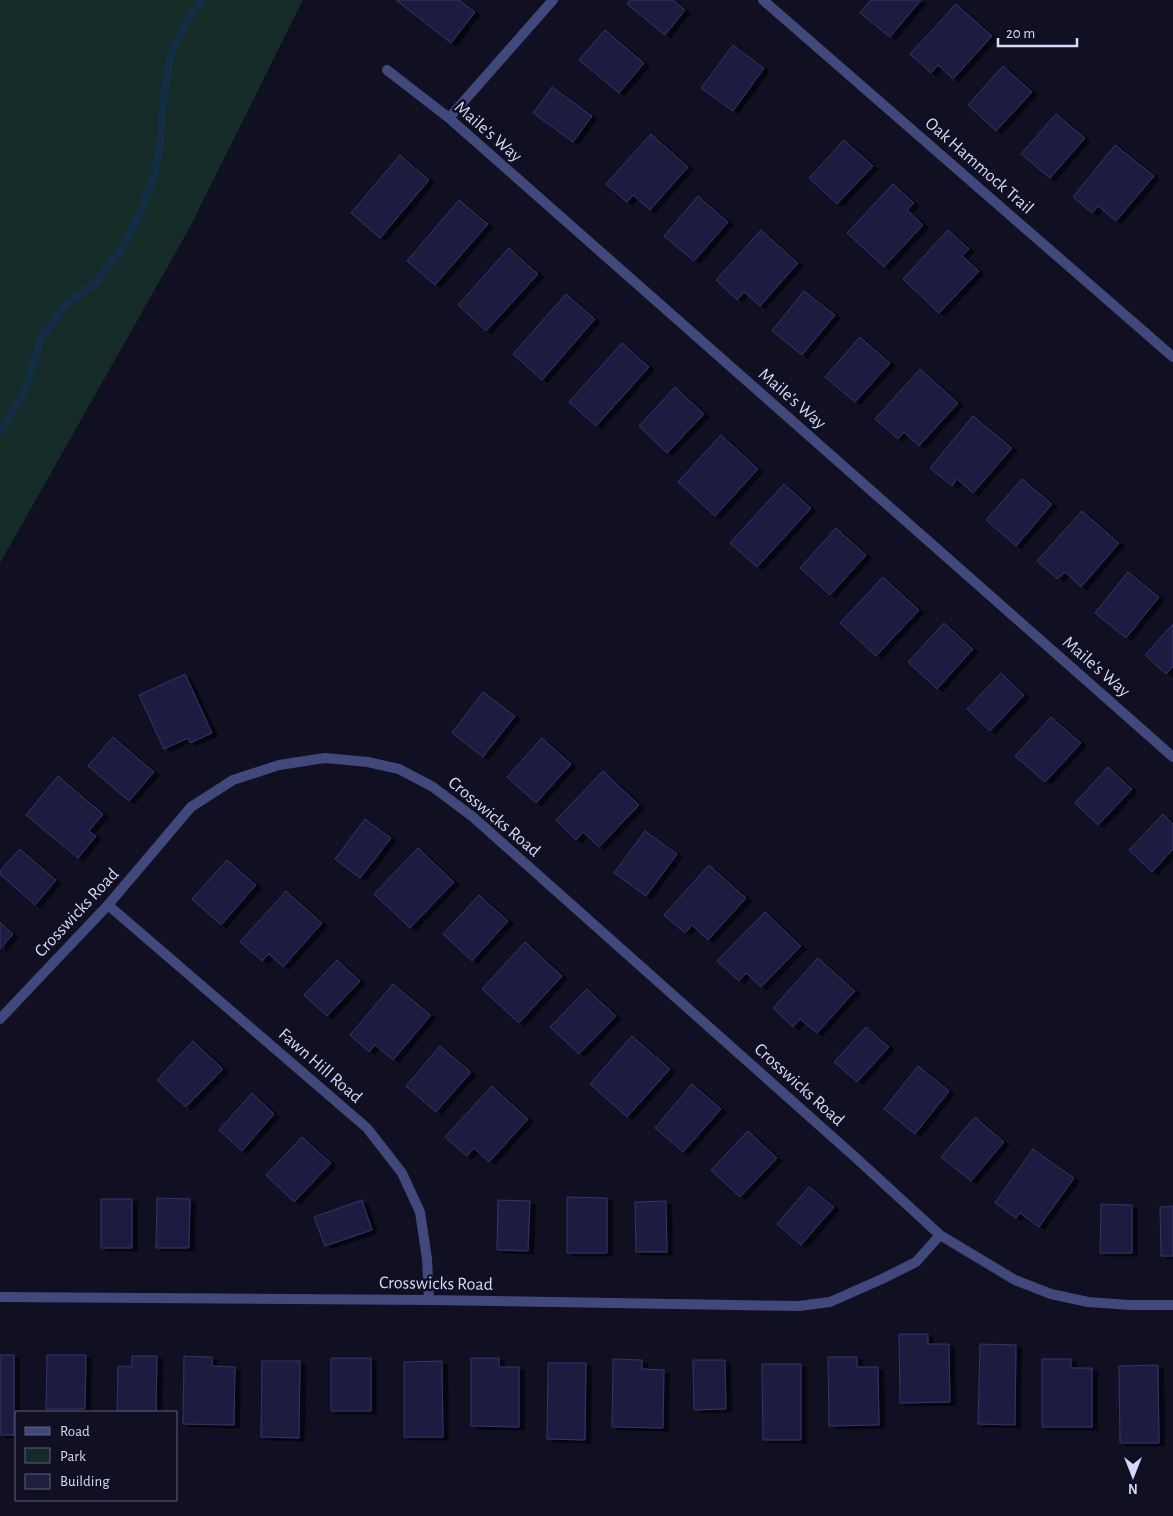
<svg xmlns="http://www.w3.org/2000/svg" width="1173" height="1516" viewBox="0 0 1173 1516" font-family="'Alegreya Sans',sans-serif">
  <style>
    .green { fill: #142b27 }
    .lines { fill: none; stroke-linecap: round; stroke-linejoin: round }
    .stream { stroke: #132e44; stroke-width: 8 }
    .building { fill: #1f1e41; stroke: #34336b; filter: url(#shadow) }
    .minor { stroke: #40487c; stroke-width: 10 }
    .labels { text-anchor: middle; dominant-baseline: central; stroke-width: 5; stroke-linejoin: round; paint-order: stroke }
    .street-label { font-size: 18px; fill: #d6d8fb; stroke: #101022 }
  </style>
  <defs>
    <filter id="shadow"><feDropShadow dx="5.5" dy="3" stdDeviation="0" flood-color="#0009"/></filter>
  </defs>
  <rect width="100%" height="100%" fill="#101022"/>
  <path class="green" d="M0,0h303l-114,229 -189,334z"/>
  <g class="lines">
    <path class="stream" d="M0,431l23,-36 19,-59 24,-31 31,-24 26,-34 17,-33 14,-38 7,-38 2,-38 8,-46 16,-33 15,-21"/>
  </g>
  <path class="building" d="M396,0h63l16,12 -24,31z
    M630,0h43l12,10 -20,25 -38,-31z
    M871,0h50l-31,37 -30,-24z
    M956,4l36,32 -39,43 -15,-14 -7,8 -21,-19z
    M605,30l39,33 -25,30 -40,-33z
    M733,45l31,23 -31,43 -32,-23z
    M1003,66l29,26 -36,39 -28,-26z
    M552,87l40,29 -19,26 -40,-29z
    M1056,114l29,24 -35,40 -29,-24z
    M651,134l37,33 -38,43 -17,-15 -6,7 -21,-18z
    M844,140l29,26 -36,38 -28,-26z
    M1115,145l39,31 -38,45 -18,-15 -6,7 -19,-16z
    M400,155l29,25 -49,58 -29,-25z
    M893,184l21,19 -7,7 16,15 -39,42 -37,-34z
    M698,196l30,26 -34,39 -30,-25z
    M459,200l29,24 -53,61 -28,-24z
    M761,230l37,33 -38,43 -16,-14 -7,8 -21,-20z
    M948,230l21,19 -7,7 17,15 -40,42 -36,-34z
    M509,248l29,26 -52,57 -28,-26z
    M804,291l31,24 -33,40 -30,-24z
    M566,294l29,25 -53,61 -29,-26z
    M860,337l30,26 -35,39 -30,-25z
    M622,343l27,24 -53,59 -27,-24z
    M920,369l38,34 -39,43 -15,-14 -6,7 -23,-20z
    M675,387l29,27 -37,39 -28,-27z
    M973,416l39,32 -39,45 -16,-14 -5,7 -22,-18z
    M721,435l37,34 -43,47 -37,-34z
    M1022,479l30,25 -36,42 -30,-26z
    M784,484l27,24 -54,59 -27,-24z
    M1082,511l37,32 -38,44 -16,-15 -7,7 -21,-18z
    M836,528l30,27 -36,40 -30,-27z
    M1128,572l31,25 -33,41 -31,-25z
    M883,577l36,33 -43,46 -36,-33z
    M944,623l29,26 -36,40 -29,-27z
    M1173,624v44l-1,-1 -6,7 -21,-19z
    M1001,673l23,22 -34,36 -23,-22z
    M185,674l27,59 -22,10 -2,-5 -24,11 -25,-54z
    M483,692l32,24 -32,41 -31,-24z
    M1051,717l30,26 -36,39 -30,-26z
    M113,737l41,35 -25,29 -41,-35z
    M542,738l29,26 -35,39 -29,-26z
    M1108,767l24,22 -34,36 -23,-22z
    M603,771l36,34 -40,42 -16,-15 -7,8 -20,-20z
    M58,776l45,38 -14,17 7,5 -18,22 -52,-43z
    M1163,814l10,10v25l-21,23 -23,-22z
    M365,819l26,19 -31,40 -25,-19z
    M645,831l32,23 -31,42 -32,-23z
    M418,848l36,34 -44,46 -36,-34z
    M20,849l36,31 -21,25 -35,-31v-3z
    M227,860l29,25 -35,40 -29,-26z
    M709,865l37,33 -38,42 -16,-15 -7,8 -21,-18z
    M286,891l36,32 -39,44 -14,-13 -7,7 -22,-19z
    M479,895l29,26 -36,40 -29,-27z
    M765,912l36,34 -40,41 -15,-14 -7,8 -22,-20z
    M0,922l13,12 -13,15z
    M525,942l37,34 -43,47 -37,-34z
    M818,958l37,33 -38,42 -17,-14 -7,8 -20,-19z
    M337,960l23,21 -33,35 -23,-21z
    M393,984l38,31 -38,45 -18,-15 -6,7 -19,-17z
    M587,989l29,27 -37,38 -29,-27z
    M866,1027l23,20 -32,35 -23,-20z
    M632,1036l38,33 -43,48 -37,-33z
    M193,1041l30,28 -37,38 -29,-27z
    M440,1046l31,26 -35,40 -30,-26z
    M918,1066l31,25 -34,43 -31,-25z
    M692,1084l29,25 -38,43 -28,-24z
    M492,1086l36,33 -39,43 -15,-14 -7,8 -22,-19z
    M252,1093l22,21 -32,37 -23,-21z
    M975,1117l29,25 -33,39 -30,-24z
    M748,1131l29,27 -37,39 -29,-27z
    M302,1137l29,26 -37,39 -28,-27z
    M1033,1149l41,29 -35,49 -19,-14 -4,5 -21,-15z
    M809,1187l25,20 -33,38 -24,-21z
    M567,1197l40,1v55h-40z
    M157,1198l33,1 -1,49h-33z
    M101,1199h31v49h-31z
    M362,1200l10,30 -47,16 -11,-29z
    M498,1200l32,1 -2,50 -31,-1z
    M666,1201l1,51h-31l-1,-50z
    M1101,1204l31,1v48h-32z
    M1173,1206v50h-12l-1,-49z
    M899,1334h29v10h21l1,58 -50,1z
    M980,1344l36,1 -1,80 -37,-1z
    M0,1355h14v80h-14z
    M47,1355h39l-1,54h-39z
    M132,1356h25l-1,56h-39l1,-46 14,1z
    M184,1356l28,1v9l23,1 -1,58 -51,-1z
    M828,1357h29v10h21l1,58 -50,1z
    M331,1358h40v53h-40z
    M471,1358h28v9h20v60l-48,-1z
    M613,1359l29,1v9l22,1 -1,58 -51,-1z
    M1042,1359h29v9h21v59h-50z
    M693,1360h32l1,49 -32,1z
    M262,1361h38l-1,77 -38,-1z
    M442,1361l1,76h-39v-75z
    M548,1363h38l-1,77 -38,-1z
    M762,1364h39v76h-38z
    M1158,1365l1,78h-39l-1,-77z"/>
  <g class="lines">
    <path class="minor" d="M763,0l410,357
      M387,70l62,48 724,639
      M449,118l104,-118
      M108,905l259,223 35,45 18,39 7,47 2,41
      M0,1019l108,-114 83,-98 42,-27 46,-15 46,-7 43,4 31,7 34,18 40,30 382,340 85,78 75,45 36,14 37,8 42,3h43
      M0,1297l429,3 370,6 31,-4 52,-23 34,-17 24,-27"/>
  </g>
  <g class="labels">
    <g class="street-label">
      <text transform="translate(488 132) rotate(41)">Maile's Way</text>
      <text transform="translate(979 166) rotate(41)">Oak Hammock Trail</text>
      <text transform="translate(792 399) rotate(41)">Maile's Way</text>
      <text transform="translate(1096 667) rotate(41)">Maile's Way</text>
      <text transform="translate(494 817) rotate(40)">Crosswicks Road</text>
      <text transform="translate(77 913) rotate(-47)">Crosswicks Road</text>
      <text transform="translate(320 1066) rotate(41)">Fawn Hill Road</text>
      <text transform="translate(799 1085) rotate(42)">Crosswicks Road</text>
      <text transform="translate(436 1284) rotate(1)">Crosswicks Road</text>
    </g>
  </g>
  <rect x="15" y="1411" width="162" height="90" fill="#101022" stroke="#5f6079"/>
  <rect x="25" y="1427" width="25" height="8" fill="#40487c" stroke="#5f6079"/>
  <text x="60" y="1436" font-size="15" fill="#d6d8fb">Road</text>
  <rect x="25" y="1448" width="25" height="15" fill="#142b27" stroke="#5f6079"/>
  <text x="60" y="1461" font-size="15" fill="#d6d8fb">Park</text>
  <rect x="25" y="1474" width="25" height="15" fill="#1f1e41" stroke="#5f6079"/>
  <text x="60" y="1486" font-size="15" fill="#d6d8fb">Building</text>
  <g transform="translate(1133 1476) rotate(180)" stroke="#101022" stroke-width="4" paint-order="stroke">
  <path d="M0-4L9 19L0 12L-9 19Z" fill="#d6d8fb"/>
  <text y="-8" font-size="14" font-weight="bold" text-anchor="middle" fill="#d6d8fb">N</text>
  </g>
  <path d="M998 38v8h79v-8" fill="none" stroke="#d6d8fb" stroke-width="2.5"/>
  <text x="1006" y="38" font-size="15" fill="#d6d8fb" stroke="#101022" stroke-width="4" paint-order="stroke">20 m</text>
</svg>
